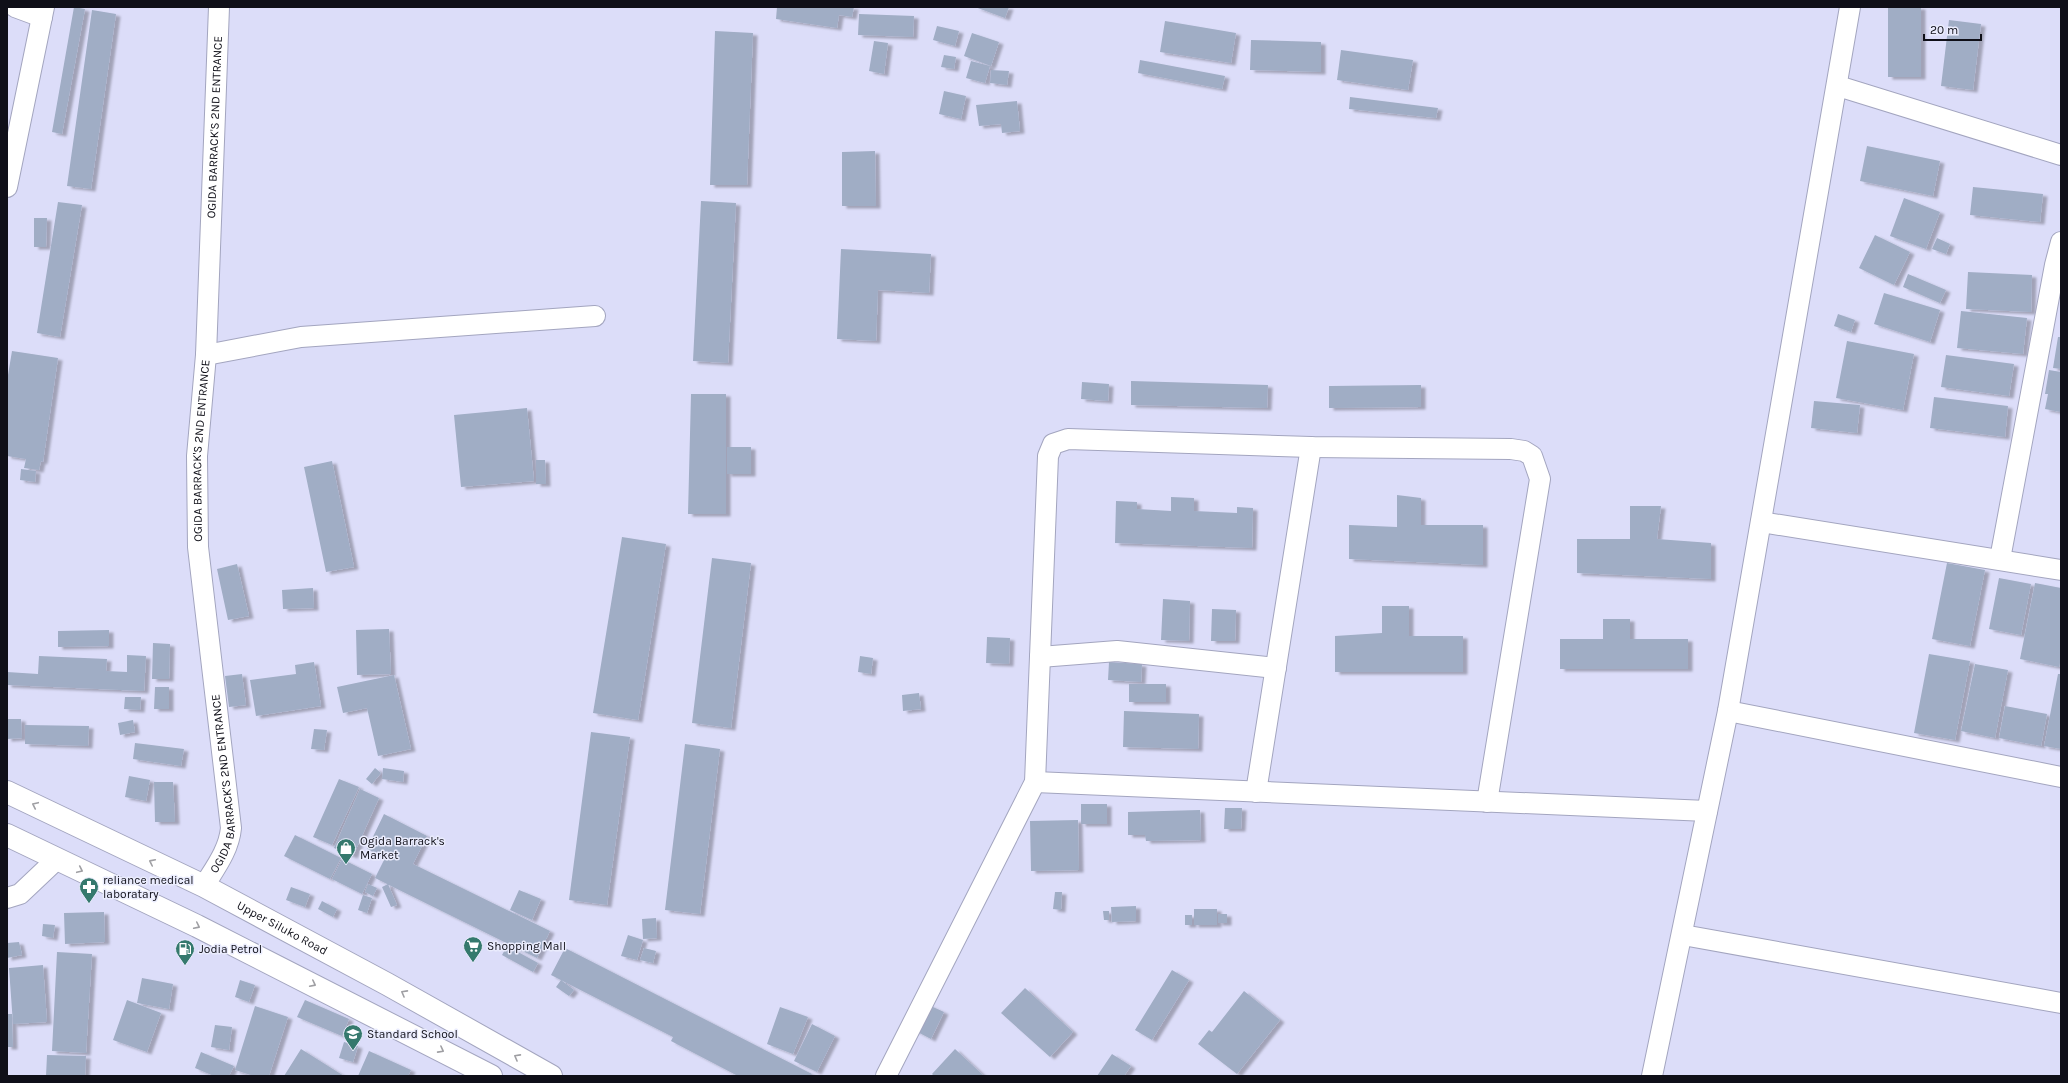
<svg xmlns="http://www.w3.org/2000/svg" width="2068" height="1083" viewBox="0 0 2068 1083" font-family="Karla,sans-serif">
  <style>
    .building { fill: #a0adc5; filter: url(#shadow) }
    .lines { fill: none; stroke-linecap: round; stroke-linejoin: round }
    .minor-casing { stroke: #a3a5bf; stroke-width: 22 }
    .primary-casing { stroke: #a3a5bf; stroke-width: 24 }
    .minor { stroke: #fff; stroke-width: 20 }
    .primary { stroke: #fff; stroke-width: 22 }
    .oneway { stroke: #9f9fa3 }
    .labels { text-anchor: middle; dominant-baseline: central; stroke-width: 3; stroke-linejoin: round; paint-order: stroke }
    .street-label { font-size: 12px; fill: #0f0f18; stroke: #eaecfd }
    .poi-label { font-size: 12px; fill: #0f0f18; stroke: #eaecfd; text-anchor: start }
  </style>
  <defs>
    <filter id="shadow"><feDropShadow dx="4.5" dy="2.5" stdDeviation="1" flood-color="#0004"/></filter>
  </defs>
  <rect width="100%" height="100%" fill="#dcddf9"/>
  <path class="building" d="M74,7l11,2 -23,125 -10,-2z
    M777,7h77l-2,10 -13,-2 -2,13 -61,-9z
    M975,7h34l-4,11z
    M1888,7h33v70h-33z
    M92,10l24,4 -25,175 -24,-3z
    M859,14l55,2 -1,21 -55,-2z
    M1949,20l32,4 -8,66 -32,-4z
    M1165,21l71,12 -5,30 -71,-11z
    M937,26l22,5 -4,15 -22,-6z
    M715,31l38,2 -6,152h-37z
    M972,33l27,9 -8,24 -27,-10z
    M1251,40l70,2v30l-71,-2z
    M874,41l14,2 -4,31 -15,-3z
    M1341,50l72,10 -5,30 -71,-10z
    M944,55l12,2 -2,12 -13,-2z
    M1140,60l85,16 -3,13 -84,-16z
    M971,61l19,5 -5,17 -19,-5z
    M991,70l18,1 -2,14 -17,-2z
    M944,91l22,5 -5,23 -22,-5z
    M1350,97l88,11 -2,10 -87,-9z
    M1017,101l3,30 -18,2 -1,-9 -22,2 -3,-21z
    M1867,146l73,15 -7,35 -73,-15z
    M875,151l1,55h-34v-54z
    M1973,187l70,7 -3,28 -70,-7z
    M1904,198l36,14 -14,37 -36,-13z
    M701,201l35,2 -8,160 -35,-2z
    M58,202l24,3 -22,132 -23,-4z
    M34,218h13l-1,29h-12z
    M1875,235l35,17 -16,33 -35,-17z
    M1937,238l13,6 -4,10 -14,-5z
    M841,249l90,5 -2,39 -51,-3 -2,51 -39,-2z
    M1968,272l64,3 -1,37 -65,-3z
    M1908,274l38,16 -6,13 -37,-16z
    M1884,293l56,17 -10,32 -56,-18z
    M1961,311l66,7 -4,36 -66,-6z
    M1838,314l17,6 -4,12 -17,-6z
    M2058,337h3v32l-8,-1z
    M1847,341l67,13 -11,56 -67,-12z
    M12,351l46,7 -15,104 -2,-1 -2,9 -15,-2 2,-9 -19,-3v-75z
    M1946,355l68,9 -5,32 -68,-9z
    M2049,370l12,2v40l-16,-3 3,-15h-3z
    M1131,381l137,4 -1,23 -136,-3z
    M1082,382l27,2 -1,17 -27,-2z
    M1421,385v22l-92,1v-22z
    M691,394h35v120h-38z
    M1934,397l74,9 -3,31 -75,-9z
    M1814,401l46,4 -3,28 -46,-5z
    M527,408l7,73 -73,6 -7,-72z
    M727,447h24v27h-24z
    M536,460h9l1,24h-10z
    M332,461l22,106 -28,5 -22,-105z
    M21,469l15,2 -1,11 -15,-2z
    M1397,495l24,3v27h62v40l-134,-6v-34l48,2z
    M1171,497l23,1v13l43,2v-6l16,1 -1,40 -137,-5 1,-42 21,1v7l34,2z
    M1630,506h31l-4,33 54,4v36l-134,-6v-34h53z
    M622,537l44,7 -28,176 -45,-7z
    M712,558l39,5 -20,165 -39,-5z
    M1947,563l38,7 -15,76 -38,-7z
    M237,564l12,52 -21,4 -11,-51z
    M1999,578l32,6 -10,51 -32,-6z
    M2035,583l26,5v71l-2,8 -39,-8z
    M313,588l1,20 -31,1 -1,-19z
    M1163,599l27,2 -1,40 -28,-1z
    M1382,606h27v30h54v36h-128v-36l47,-3z
    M1212,609l24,1 -1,31h-24z
    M1603,619h27v20h58v30h-128v-30h43z
    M389,629l2,45 -34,1 -1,-45z
    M109,630v16l-51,1v-16z
    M987,637l23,1 -1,26 -23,-1z
    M153,643l17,1 -1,35h-17z
    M1929,654l41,7 -15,79 -41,-7z
    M127,655l19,1 -2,35 -137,-6v-13l31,2 1,-18 68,3 -1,12 21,1z
    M860,656l13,2 -2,16 -13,-2z
    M314,662l7,44 -65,10 -6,-36 46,-6 -1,-9z
    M1109,662l33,2 -1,18 -33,-2z
    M1975,664l33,6 -13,68 -34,-7z
    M242,674l4,31 -17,2 -4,-31z
    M2058,674h3v75l-17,-3z
    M394,675l17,74 -33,7 -11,-48 -24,5 -6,-26z
    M1129,684h37v18h-37z
    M155,687h14v22h-15z
    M919,693l2,16 -18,2 -1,-16z
    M125,697h16l-1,13 -16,-1z
    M2005,706l42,8 -6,32 -42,-8z
    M1124,711l75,3 -1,35 -75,-2z
    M7,719h14l1,19 -15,1z
    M133,720l2,12 -15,3 -2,-12z
    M25,725l64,1 -1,20 -63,-2z
    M314,729l13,1 -3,20 -13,-1z
    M591,732l39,5 -23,168 -38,-5z
    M135,743l49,6 -3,17 -48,-7z
    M685,744l35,5 -20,165 -35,-4z
    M375,768l6,5 -9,11 -6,-5z
    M383,768l21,3 -1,11 -21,-3z
    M129,776l21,4 -4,21 -21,-4z
    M339,779l20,8 -27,58 -19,-8z
    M154,782h19l2,40h-20z
    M360,789l19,9 -26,58 -19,-8z
    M1081,804h26v20h-26z
    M1225,808h17l-1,21h-17z
    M1200,810l1,30 -55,1 -1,-6h-17v-23z
    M384,814l43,22 -14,28 137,67 -13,27 -162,-80 10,-20 -18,-9z
    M1078,820l1,50 -48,1 -1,-50z
    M295,835l46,23 -11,21 -46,-23z
    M342,859l30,15 -10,20 -30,-15z
    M368,884l9,4 -4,8 -8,-4z
    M388,884l9,21 -6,2 -9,-20z
    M291,887l19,7 -5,13 -19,-7z
    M519,890l22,9 -9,21 -22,-10z
    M1055,892h7l-1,18 -8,-1z
    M363,895l9,3 -5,15 -9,-3z
    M322,901l15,8 -4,8 -15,-8z
    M1136,906v15l-24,1 -1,-15z
    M1194,909h23v16h-23z
    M1103,911h6v9h-5z
    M104,912l1,30 -40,2 -1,-31z
    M1218,914h9v9h-9z
    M1185,915h7v10h-7z
    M656,918l1,20 -14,1 -1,-20z
    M43,924l12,1 -2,13 -11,-2z
    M628,935l15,5 -6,20 -16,-4z
    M19,942l3,13 -15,3v-15z
    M507,946l31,17 -5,9 -31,-17z
    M565,948l247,126 -1,2h-73l-67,-35 2,-4 -122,-62z
    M644,948l12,3 -3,12 -13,-3z
    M57,952l35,2 -6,99 -34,-2z
    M43,965l4,57 -34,2 -4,-56z
    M1172,970l17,10 -37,60 -17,-10z
    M142,978l31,6 -4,25 -32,-6z
    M240,980l15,5 -6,17 -14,-5z
    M561,980l13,10 -5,6 -13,-9z
    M1025,988l48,44 -23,25 -49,-44z
    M1244,991l36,29 -43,54 -39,-30 11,-14 3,2z
    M127,1000l34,13 -14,39 -34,-12z
    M305,1000l44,19 -7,17 -45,-19z
    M924,1003l20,9 -13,27 -19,-10z
    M255,1006l33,11 -19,59h-15l-19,-6z
    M780,1007l28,10 -15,37 -26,-10z
    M7,1014h5l1,33h-6z
    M812,1024l23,12 -18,36 -23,-11z
    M215,1025l17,2 -3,23 -18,-3z
    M344,1042l14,4 -5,16 -14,-4z
    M301,1049l43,27h-60z
    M955,1049l29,27h-50l-2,-2z
    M369,1051l42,19 -3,6h-50z
    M201,1052l33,14 -5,10h-15l-19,-8z
    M1112,1054l19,12 -7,10h-27z
    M47,1055l39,1 -1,20h-39z"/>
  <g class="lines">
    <g class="minor-casing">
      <g id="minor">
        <path d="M15,7l27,10"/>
        <path d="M1838,86l223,69"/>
        <path d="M7,187l37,-180"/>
        <path d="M206,355l95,-18 294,-21"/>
        <path d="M1761,522l300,48"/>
        <path d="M2000,559l55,-294 6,-23"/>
        <path d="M1040,657l77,-6 159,17"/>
        <path d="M1728,711l333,66"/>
        <path d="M1035,782l672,29"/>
        <path d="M1256,792l55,-345"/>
        <path id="s1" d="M204,886c11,-18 25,-36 27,-58l-33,-281 -1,-91 9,-101 13,-348"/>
        <path d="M7,898l13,-4 37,-35"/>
        <path d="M1683,935l378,68"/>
        <path d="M886,1076l149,-294 13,-326 5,-12 15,-5 243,8 200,2 13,2 8,5 8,23 -53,323"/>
        <path d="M1652,1076l76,-365 122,-704"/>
      </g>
    </g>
    <g class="primary-casing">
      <g id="primary">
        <path id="s2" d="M7,792l197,94 183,98 164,92"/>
        <path d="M7,835l190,91 294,150"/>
      </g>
    </g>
    <use href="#minor" class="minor"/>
    <use href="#primary" class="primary"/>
  </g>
  <defs><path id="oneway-chevron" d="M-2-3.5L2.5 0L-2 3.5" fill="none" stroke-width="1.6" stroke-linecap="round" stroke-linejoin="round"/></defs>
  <g class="oneway">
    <use href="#oneway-chevron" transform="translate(35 805) rotate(-155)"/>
    <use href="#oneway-chevron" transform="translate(152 862) rotate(-154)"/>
    <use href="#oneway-chevron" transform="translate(80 870) rotate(25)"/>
    <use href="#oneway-chevron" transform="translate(197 926) rotate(26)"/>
    <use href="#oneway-chevron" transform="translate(313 984) rotate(27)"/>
    <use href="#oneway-chevron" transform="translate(404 993) rotate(-151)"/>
    <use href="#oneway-chevron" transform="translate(441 1050) rotate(28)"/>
    <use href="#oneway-chevron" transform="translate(517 1057) rotate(-151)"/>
  </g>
  <defs>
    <g id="shop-pin" transform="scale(1)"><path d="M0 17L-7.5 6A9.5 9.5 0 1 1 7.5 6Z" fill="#35796d" stroke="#eaecfd"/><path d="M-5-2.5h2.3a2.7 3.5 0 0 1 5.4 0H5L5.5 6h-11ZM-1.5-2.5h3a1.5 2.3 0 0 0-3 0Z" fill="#fff"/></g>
    <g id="pharmacy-pin" transform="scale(1)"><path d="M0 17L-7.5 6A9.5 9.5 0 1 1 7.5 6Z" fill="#35796d" stroke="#eaecfd"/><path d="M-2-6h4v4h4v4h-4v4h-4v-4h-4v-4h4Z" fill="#fff"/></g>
    <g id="supermarket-pin" transform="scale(1)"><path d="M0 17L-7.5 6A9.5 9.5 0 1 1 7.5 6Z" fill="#35796d" stroke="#eaecfd"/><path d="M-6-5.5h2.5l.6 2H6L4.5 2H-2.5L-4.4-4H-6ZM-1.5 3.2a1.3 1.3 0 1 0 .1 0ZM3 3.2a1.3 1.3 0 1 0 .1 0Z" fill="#fff"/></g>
    <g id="fuel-pin" transform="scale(1)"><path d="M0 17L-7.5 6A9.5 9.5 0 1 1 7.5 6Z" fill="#35796d" stroke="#eaecfd"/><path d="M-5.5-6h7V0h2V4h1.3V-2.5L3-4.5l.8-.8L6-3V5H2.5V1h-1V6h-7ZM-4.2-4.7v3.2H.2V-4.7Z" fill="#fff"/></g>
    <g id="school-pin" transform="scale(1)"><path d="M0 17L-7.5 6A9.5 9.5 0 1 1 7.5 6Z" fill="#35796d" stroke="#eaecfd"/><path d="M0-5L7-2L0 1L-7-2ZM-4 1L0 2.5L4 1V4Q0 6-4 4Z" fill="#fff"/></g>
  </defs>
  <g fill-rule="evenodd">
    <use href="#shop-pin" x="346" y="848"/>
    <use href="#pharmacy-pin" x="89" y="887"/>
    <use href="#supermarket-pin" x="473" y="946"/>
    <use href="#fuel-pin" x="185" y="949"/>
    <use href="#school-pin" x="353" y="1034"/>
  </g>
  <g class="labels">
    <g class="street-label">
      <text stroke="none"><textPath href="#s1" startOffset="768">OGIDA BARRACK'S 2ND ENTRANCE</textPath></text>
      <text stroke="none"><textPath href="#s1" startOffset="444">OGIDA BARRACK'S 2ND ENTRANCE</textPath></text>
      <text stroke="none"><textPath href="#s1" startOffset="108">OGIDA BARRACK'S 2ND ENTRANCE</textPath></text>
      <text stroke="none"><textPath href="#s2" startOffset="307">Upper Siluko Road</textPath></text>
    </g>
    <g class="poi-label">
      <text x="360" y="841">Ogida Barrack's<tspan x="360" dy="14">Market</tspan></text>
      <text x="103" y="880">reliance medical<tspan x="103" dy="14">laboratary</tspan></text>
      <text x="487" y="946">Shopping Mall</text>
      <text x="199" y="949">Jodia Petrol</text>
      <text x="367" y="1034">Standard School</text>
    </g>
  </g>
  <rect width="2068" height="1083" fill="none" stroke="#0f0f18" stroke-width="16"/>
  <path d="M1924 34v6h57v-6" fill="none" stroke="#0f0f18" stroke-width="2"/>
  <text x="1930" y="34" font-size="12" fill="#0f0f18" stroke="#eaecfd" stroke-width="3" paint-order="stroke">20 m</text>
</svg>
